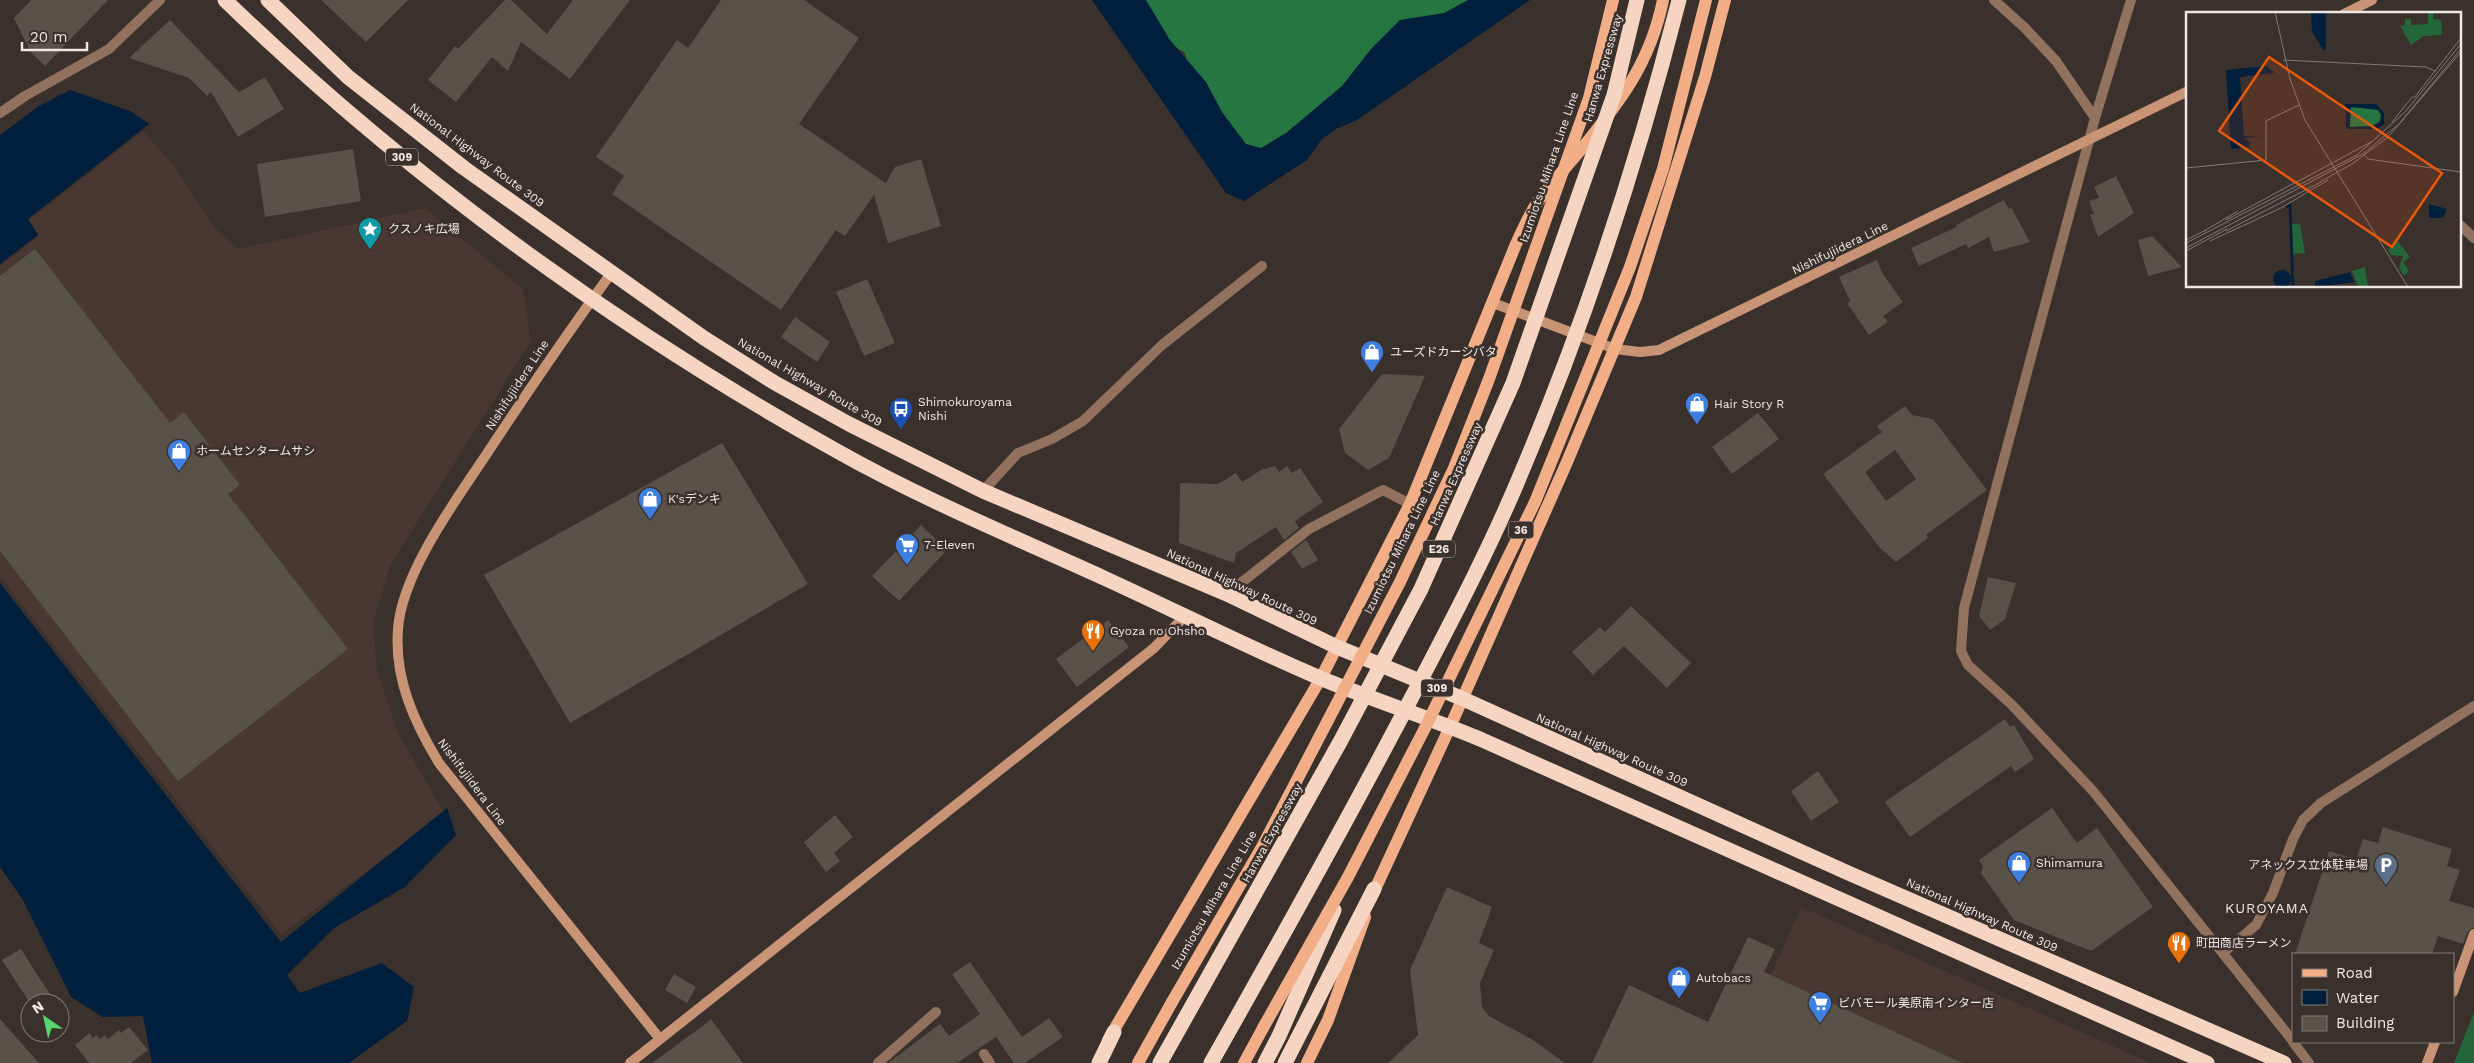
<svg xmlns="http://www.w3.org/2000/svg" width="2474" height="1063" viewBox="0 0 2474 1063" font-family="'Work Sans','Noto Sans JP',sans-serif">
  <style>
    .built { fill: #483831 }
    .green { fill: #236639 }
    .forest { fill: #267641 }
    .water { fill: #001f3c }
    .building { fill: #585249; fill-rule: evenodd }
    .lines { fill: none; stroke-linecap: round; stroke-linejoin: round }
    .street { stroke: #92715e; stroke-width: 10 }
    .secondary { stroke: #c89475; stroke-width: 10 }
    .primary { stroke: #f2ae86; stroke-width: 12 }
    .highway { stroke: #f5d4c1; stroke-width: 15 }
    .primary-bridge { stroke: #f2ae86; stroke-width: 12 }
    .highway-bridge { stroke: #f5d4c1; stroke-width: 15 }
    .labels { text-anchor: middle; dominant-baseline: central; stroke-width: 5; stroke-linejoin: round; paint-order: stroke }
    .shield { fill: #3a302c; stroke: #b9b1ae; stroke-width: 1 }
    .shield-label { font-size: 11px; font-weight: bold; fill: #efe8e5 }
    .street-label { font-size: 12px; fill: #efe8e5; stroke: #3a302c }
    .poi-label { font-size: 12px; fill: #efe8e5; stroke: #3a302c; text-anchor: start }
    .neighbourhood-label { font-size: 14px; letter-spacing: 1px; fill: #efe8e5; stroke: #3a302c }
    .inset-river { fill: none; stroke: #001f3c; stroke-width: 2.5 }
    .inset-road { fill: none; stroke: #827a76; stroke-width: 1 }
    .view { fill: #e8590c; fill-opacity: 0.15; stroke: #e8590c; stroke-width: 2.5 }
    .inset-edge { fill: none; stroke: #efe8e5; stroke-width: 2.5 }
  </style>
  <rect width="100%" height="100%" fill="#3a302c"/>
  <path class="built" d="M143,131l31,35 41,62 23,21 187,-41 98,81 8,52 -140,223 -18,58 4,48 21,63 47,81 -164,120 -281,-357v-311l39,-30 -10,-16z
    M1801,907l238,106 112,50h-419z"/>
  <path class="green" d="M2474,1012v51h-20z"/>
  <path class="forest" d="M1134,0h345l-121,73 -88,81 -41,-9 -41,-64 -3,-28 -33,-21z"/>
  <path class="water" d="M1092,0h54l24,40 36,42 16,30 24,32 15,4 25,-15 56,-47 29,-37 29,-29 44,-7 24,-13h62l-173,120 -21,9 -14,10 -15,21 -63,41 -18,-8z
    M70,90l60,21 19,13 -121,95 10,16 -38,29v-129l39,-29z
    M0,583l281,359 166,-134 9,27 -51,52 -71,41 -47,47 13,18 82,-30 32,24 -7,34 -58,42h-197l-9,-47 -40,1 -32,-20 -48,-97 -23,-33z"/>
  <path class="building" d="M31,0h77l-63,66 -15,-15 -16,-33z
    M321,0h87l-42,42z
    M505,0h6l36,34 26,-34h57l-60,79 -49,-37 -13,29 -16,-14 -36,45 -28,-22 27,-34 3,3z
    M721,0h83l55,38 -60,86 87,59 9,-16 26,-8 20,67 -53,17 -14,-48 -29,41 -9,-6 -55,80 -169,-116 12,-18 -28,-19 81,-117 11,8z
    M170,20l69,72 26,-15 19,32 -46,28 -27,-45 -4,4 -18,-18 -60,-20z
    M353,149l8,52 -96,16 -8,-53z
    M2116,176l18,37 -36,24 -8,-22 4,-1 -5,-13 10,-3 -5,-11z
    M2004,200l5,9 2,-2 19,35 -36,10 -5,-15 -21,11 -2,-4 -47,22 -8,-18 46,-21 -1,-2z
    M2152,236l30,31 -34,9 -10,-36z
    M35,249l135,174 14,-11 56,73 -12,9 120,155 -170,132 -178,-230v-275z
    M1877,260l6,14 20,28 -20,14 5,6 -19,13 -22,-32 3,-2 -11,-24z
    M867,279l28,64 -31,13 -28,-64z
    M795,317l35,25 -13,20 -36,-25z
    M1382,374l43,2 -36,82 -21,12 -23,-17 -6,-24z
    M1905,406l7,9 21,4 54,71 -61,45 2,3 -32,24 -16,-14 -57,-74 59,-42 -5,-6zM1895,450l21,29 -30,22 -21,-29z
    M1758,413l21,26 -47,35 -20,-27z
    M722,443l86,141 -238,139 -86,-148z
    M1275,466l4,6 8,-6 5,7 8,-5 23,34 -28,19 4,7 -15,12 -8,-13 -40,26 -2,10 -55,-20 1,-60 38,1 18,-11 6,9 19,-12z
    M921,525l26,25 -48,51 -27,-25z
    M1306,540l12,20 -16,9 -11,-17z
    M1988,577l28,6 -11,36 -15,11 -11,-14z
    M1631,606l60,57 -24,25 -43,-42 -31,29 -21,-23 28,-25 5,5z
    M1108,620l21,27 -52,40 -21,-28z
    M2005,719l5,8 4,-2 20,34 -19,13 -4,-6 -101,71 -25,-35z
    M1818,771l21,31 -28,19 -20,-30z
    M2052,808l25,35 20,-15 56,79 -62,44 -77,-31 -33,-47 2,-7 -4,-6z
    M835,815l18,22 -19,16 6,8 -14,11 -22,-30z
    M2383,827l69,22 -5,17 13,4 -11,31 25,7v19l-6,4 -5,13 -25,-8 -6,18h-137l34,-103 27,9 7,-21 15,4z
    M1447,887l45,20 -13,36 15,7 -14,33 2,24 7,9 44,24 32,23h-177l30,-28 -8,-65z
    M1748,937l27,12 -11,23 198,91h-370l37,-78 79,37z
    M21,949l17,27 18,27h-26l-28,-43z
    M970,962l52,75 27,-19 14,19 -38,26h-11l-18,-26 -39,26h-69l52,-39 9,12 31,-22 -28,-40z
    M674,974l22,13 -9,16 -22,-13z
    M0,1019l39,44h-39z
    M711,1019l32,44h-91l52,-38z
    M129,1027l19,23 -17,13h-42l-14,-18 14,-12 4,5 3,-3 4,4 5,-4 3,4 11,-9 2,3z"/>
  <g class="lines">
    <path class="street" d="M1994,0l31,28 31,33 39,57
      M2131,0l-36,118 -131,490 -3,43 7,14 43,39 82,87 200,250
      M0,113l25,-17 84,-47 51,-49
      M2460,225l14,13
      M983,491l35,-38 34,-14 31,-18 79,-76 100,-79
      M1227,594l82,-65 74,-39 27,14
      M2223,953l33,-28 17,-32 20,-54 10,-19 18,-17 153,-97
      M2293,1042l16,21
      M984,1054l6,9
      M878,1063l58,-51"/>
    <path class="secondary" d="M2344,14l28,-14
      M612,272c-43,59 -84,119 -124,180 -31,47 -86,120 -90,177 -4,49 16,93 41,134l221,276
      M1493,303l122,46 25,3 19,-2 529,-259
      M2453,992l21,-58
      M630,1063l524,-415 31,-32
      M2427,1063l8,-21"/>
    <path class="primary" d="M1371,898l79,-171 117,-265 69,-165 69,-220 20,-77
      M1108,1040l213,-362 89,-174 106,-260c6,-13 12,-26 19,-38 12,-19 29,-36 44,-54 40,-49 71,-88 84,-152
      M1138,1063l34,-61
      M1244,1063l19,-35
      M1307,1063l21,-43 37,-103"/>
    <path class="highway" d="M225,0c180,174 392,329 612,451 85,48 177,86 267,127 72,33 143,69 216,100 53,22 107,39 160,61 243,106 485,215 727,324
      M268,0l80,77 116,91 240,170 71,45 74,41 134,67 244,103 110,53 124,51 385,174 438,191
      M1099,1063l15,-31
      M1265,1063l14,-27 55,-126
      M1285,1063l89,-174"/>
    <path class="primary-bridge" d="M1172,1002l90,-155 138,-265 54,-114 35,-89 100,-281 24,-98
      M1263,1028l85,-151 78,-151 109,-224 95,-235 33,-98 43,-169"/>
    <path class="highway-bridge" d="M1160,1063l180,-321 81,-153 92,-206 101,-288 23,-95
      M1211,1063c69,-122 138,-245 203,-370 36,-69 73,-139 103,-210 67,-157 120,-318 162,-483"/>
  </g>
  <defs>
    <g id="sight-pin" transform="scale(1.25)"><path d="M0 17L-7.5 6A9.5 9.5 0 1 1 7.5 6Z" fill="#0f9aa8" stroke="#3a302c"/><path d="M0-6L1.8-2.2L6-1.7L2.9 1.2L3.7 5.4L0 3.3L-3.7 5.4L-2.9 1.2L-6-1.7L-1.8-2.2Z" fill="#fff"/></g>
    <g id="shop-pin" transform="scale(1.25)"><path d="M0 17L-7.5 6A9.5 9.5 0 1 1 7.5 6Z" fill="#3f7fe0" stroke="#3a302c"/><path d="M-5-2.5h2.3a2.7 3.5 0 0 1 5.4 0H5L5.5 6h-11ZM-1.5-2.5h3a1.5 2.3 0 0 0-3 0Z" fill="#fff"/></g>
    <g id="bus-pin" transform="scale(1.25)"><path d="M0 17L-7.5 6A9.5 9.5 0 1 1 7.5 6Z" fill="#1a4fb4" stroke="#3a302c"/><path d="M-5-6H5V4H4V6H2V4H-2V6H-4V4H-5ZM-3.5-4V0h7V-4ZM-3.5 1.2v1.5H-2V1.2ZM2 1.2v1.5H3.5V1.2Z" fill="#fff"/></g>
    <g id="supermarket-pin" transform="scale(1.25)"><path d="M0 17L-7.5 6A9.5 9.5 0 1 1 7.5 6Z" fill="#3f7fe0" stroke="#3a302c"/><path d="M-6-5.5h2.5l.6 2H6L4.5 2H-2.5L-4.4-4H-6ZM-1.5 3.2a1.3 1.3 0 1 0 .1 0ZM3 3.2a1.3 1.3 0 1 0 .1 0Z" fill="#fff"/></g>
    <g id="restaurant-pin" transform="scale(1.25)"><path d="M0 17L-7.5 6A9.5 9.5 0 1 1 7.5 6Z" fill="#e8710a" stroke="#3a302c"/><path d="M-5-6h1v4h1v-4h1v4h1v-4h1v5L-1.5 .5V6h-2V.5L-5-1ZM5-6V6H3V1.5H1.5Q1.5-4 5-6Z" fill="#fff"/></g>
    <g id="parking-pin" transform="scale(1.25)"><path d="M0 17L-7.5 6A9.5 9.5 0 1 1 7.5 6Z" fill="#5c6f8a" stroke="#3a302c"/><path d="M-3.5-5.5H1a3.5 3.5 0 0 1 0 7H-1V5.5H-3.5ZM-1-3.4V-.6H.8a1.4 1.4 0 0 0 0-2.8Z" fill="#fff"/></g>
  </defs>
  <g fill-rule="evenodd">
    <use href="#sight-pin" x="370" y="229"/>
    <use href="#shop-pin" x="1372" y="352"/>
    <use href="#shop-pin" x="1697" y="404"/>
    <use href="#bus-pin" x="901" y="409"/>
    <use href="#shop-pin" x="179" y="451"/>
    <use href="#shop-pin" x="650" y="499"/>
    <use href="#supermarket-pin" x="907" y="545"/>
    <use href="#restaurant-pin" x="1093" y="631"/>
    <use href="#shop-pin" x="2019" y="863"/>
    <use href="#parking-pin" x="2386" y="865"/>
    <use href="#restaurant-pin" x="2179" y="943"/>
    <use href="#shop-pin" x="1679" y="978"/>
    <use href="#supermarket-pin" x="1820" y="1003"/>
  </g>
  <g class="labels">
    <g class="shield">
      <rect x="386" y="148.5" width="32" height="17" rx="4"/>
      <rect x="1508.5" y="521.5" width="25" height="17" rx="4"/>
      <rect x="1423" y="540.5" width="32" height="17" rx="4"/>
      <rect x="1421" y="679.5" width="32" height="17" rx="4"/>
    </g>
    <g class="shield-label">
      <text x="402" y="157">309</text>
      <text x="1521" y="530">36</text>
      <text x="1439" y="549">E26</text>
      <text x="1437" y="688">309</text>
    </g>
    <g class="street-label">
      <text transform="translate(1603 68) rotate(-74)">Hanwa Expressway</text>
      <text transform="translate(477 155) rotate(37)">National Highway Route 309</text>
      <text transform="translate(1549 167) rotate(-71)">Izumiotsu Mihara Line Line</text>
      <text transform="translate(1840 248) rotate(-26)">Nishifujiidera Line</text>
      <text transform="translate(810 382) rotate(30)">National Highway Route 309</text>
      <text transform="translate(517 385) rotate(-57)">Nishifujiidera Line</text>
      <text transform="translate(1456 474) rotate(-66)">Hanwa Expressway</text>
      <text transform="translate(1402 542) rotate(-64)">Izumiotsu Mihara Line Line</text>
      <text transform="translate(1242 587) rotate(25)">National Highway Route 309</text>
      <text transform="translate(1612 750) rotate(24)">National Highway Route 309</text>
      <text transform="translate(472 782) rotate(53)">Nishifujiidera Line</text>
      <text transform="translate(1272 833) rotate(-61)">Hanwa Expressway</text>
      <text transform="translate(1214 900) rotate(-60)">Izumiotsu Mihara Line Line</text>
      <text transform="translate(1982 915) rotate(24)">National Highway Route 309</text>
    </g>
    <g class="poi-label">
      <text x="388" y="229">クスノキ広場</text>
      <text x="1390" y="352">ユーズドカーシバタ</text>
      <text x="918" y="402">Shimokuroyama<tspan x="918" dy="14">Nishi</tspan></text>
      <text x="1714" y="404">Hair Story R</text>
      <text x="196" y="451">ホームセンタームサシ</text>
      <text x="668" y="499">K'sデンキ</text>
      <text x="924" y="545">7-Eleven</text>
      <text x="1110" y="631">Gyoza no Ohsho</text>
      <text x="2036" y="863">Shimamura</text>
      <text x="2368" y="865" text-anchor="end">アネックス立体駐車場</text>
      <text x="2196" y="943">町田商店ラーメン</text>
      <text x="1696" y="978">Autobacs</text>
      <text x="1838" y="1003">ビバモール美原南インター店</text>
    </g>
    <g class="neighbourhood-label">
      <text x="2267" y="908">KUROYAMA</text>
    </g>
  </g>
  <g transform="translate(2186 12)">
    <rect width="275" height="275" fill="#3a302c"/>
    <path d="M248,0l-1,7 8,1 1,15 -18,1 -13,9 -11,-19 5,-1v-6h6v6l17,-1v-11zM106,212h8l5,29 -12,1zM212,229l12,16 -7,5 6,9 -5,5 -5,-8 4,-12 -12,-1 -3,-6zM179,255l3,20h-10l-6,-16z" fill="#236639"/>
    <path d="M163,95l26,1 7,6 -1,6 -9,6 -22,1z" fill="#267641"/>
    <path d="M125,0h15v37l-3,1 -11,-19zM81,54l7,7 -34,4 4,59 18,1 -19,1 7,4 -1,5 -18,2 -5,-79zM159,92h31l8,9v11l-7,5h-31zM165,95l27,3 3,5 -1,8 -7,3 -23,1zM243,192l18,5 -4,9h-14zM87 267a9 9 0 1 1 18 0a9 9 0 1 1-18 0ZM164,260l4,10 -39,5v-6z" fill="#001f3c" fill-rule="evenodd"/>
    <path class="inset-river" d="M100,195l4,-2 3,82"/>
    <path class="inset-road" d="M89,0l15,67 15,41 103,167M97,48l143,7 9,4M228,86l47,-60M206,110l21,-26M178,143l4,4 93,13M0,156l80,-8v-39l33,-16M111,170l74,-40M134,170l32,-18 36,-27 73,-85M40,208l72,-39M18,219l34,-20M40,219l95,-49M0,228l20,-10M24,229l71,-33 47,-28M0,231l171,-88 48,-43 56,-68M0,236l177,-94 36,-30 62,-75M0,239l41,-22"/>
    <path class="view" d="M83,45l173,116 -50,74 -173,-116z"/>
    <rect width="275" height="275" class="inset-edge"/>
  </g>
  <rect x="2292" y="953" width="162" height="90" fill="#3a302c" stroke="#827a76"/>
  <rect x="2302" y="969" width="25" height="8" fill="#f2ae86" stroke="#827a76"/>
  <text x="2336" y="978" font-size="15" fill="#efe8e5">Road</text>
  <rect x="2302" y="990" width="25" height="15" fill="#001f3c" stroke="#827a76"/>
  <text x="2336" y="1003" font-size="15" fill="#efe8e5">Water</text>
  <rect x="2302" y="1016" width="25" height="15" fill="#585249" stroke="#827a76"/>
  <text x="2336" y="1028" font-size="15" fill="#efe8e5">Building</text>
  <g transform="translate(45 1018) rotate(326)"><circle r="24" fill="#3a302c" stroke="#827a76"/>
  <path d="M0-4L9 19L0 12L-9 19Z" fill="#59d56f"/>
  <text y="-8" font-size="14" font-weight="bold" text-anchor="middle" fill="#efe8e5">N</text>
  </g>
  <path d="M22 42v8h65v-8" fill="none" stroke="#efe8e5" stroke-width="2.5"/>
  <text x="30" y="42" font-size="15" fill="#efe8e5" stroke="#3a302c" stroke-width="4" paint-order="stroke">20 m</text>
</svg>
